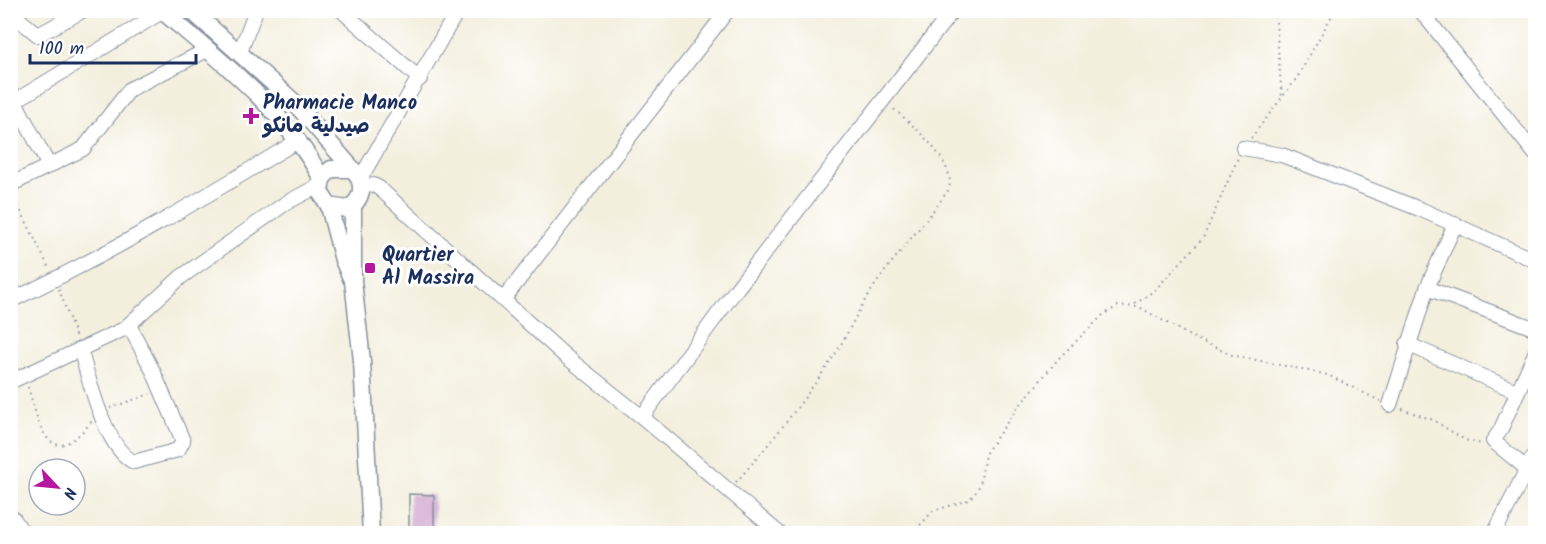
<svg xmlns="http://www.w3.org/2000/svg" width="1546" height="544" viewBox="0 0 1546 544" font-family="Kalam,'Playpen Sans Arabic',sans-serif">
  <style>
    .building { fill: #d1aad0 }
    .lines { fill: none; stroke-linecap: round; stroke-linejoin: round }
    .minor-casing { stroke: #878f9e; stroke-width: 16 }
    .tertiary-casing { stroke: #878f9e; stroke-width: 19 }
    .path { stroke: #878f9e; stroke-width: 2; stroke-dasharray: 1.5 4.5; stroke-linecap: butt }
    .minor { stroke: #fff; stroke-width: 14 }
    .tertiary { stroke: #fff; stroke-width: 16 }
    .poi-dot { fill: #b5179e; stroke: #fff; stroke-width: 2 }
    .labels { text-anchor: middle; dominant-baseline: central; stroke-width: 6; stroke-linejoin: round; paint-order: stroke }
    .poi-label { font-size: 20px; font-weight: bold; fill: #1b2f5e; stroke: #fff; text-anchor: start }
  </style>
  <rect width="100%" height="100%" fill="#fff"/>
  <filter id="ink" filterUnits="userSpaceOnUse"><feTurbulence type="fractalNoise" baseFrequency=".0167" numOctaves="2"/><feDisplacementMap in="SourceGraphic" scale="12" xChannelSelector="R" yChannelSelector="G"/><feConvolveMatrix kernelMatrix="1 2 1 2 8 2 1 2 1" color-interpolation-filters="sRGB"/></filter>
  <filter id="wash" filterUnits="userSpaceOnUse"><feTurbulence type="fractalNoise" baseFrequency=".008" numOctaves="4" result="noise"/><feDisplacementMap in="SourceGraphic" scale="24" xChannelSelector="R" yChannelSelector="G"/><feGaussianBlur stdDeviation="1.35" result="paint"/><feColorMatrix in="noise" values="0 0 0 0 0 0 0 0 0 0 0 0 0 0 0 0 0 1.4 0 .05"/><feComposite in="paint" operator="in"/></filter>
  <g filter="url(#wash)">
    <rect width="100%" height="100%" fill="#f3efdd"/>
    <g id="blocks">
      <path class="building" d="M409,494l25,1v39l-25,-1z"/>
    </g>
  </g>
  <g filter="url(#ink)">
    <use href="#blocks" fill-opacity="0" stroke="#878f9e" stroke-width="1.5"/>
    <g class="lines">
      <g class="minor-casing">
        <path id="minor" d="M341,10l79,69
          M1420,10l116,145
          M10,12l28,23 46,-25
          M240,52l16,-42
          M10,92l39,74
          M10,104l155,-94
          M1243,148l39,7 140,55 114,51
          M360,179l98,-169
          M10,185l73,-36 47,-60 77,-39
          M362,186l11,-1 6,3 185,167 78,62 138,117
          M1455,224l-28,64 109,41
          M503,300l225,-290
          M10,301c100,-47 195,-104 289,-161
          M1407,344l109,47
          M80,349c9,29 25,100 54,113l44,-12 5,-9 -30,-70 -24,-46
          M1536,351l-36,80 -7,10 33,27 10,2
          M10,382l114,-53 57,-52 31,-22 74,-52 34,-18
          M1390,405l37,-117
          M642,417l93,-126 218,-281
          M10,519l3,-1 11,16
          M1494,534l42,-83"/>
      </g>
      <g class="tertiary-casing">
        <path id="tertiary" d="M161,10c60,51 123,99 161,169
          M191,10l103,92 62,71c9,14 6,28 -9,36l-18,-3 -9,-14 2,-13 9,-10h19
          M353,205v76l9,80 9,173
          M329,206l14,54 9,20"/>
      </g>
      <path class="path" d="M1275,10l7,88
        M1251,138l46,-60 38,-68
        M13,195l36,73
        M59,289l17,49
        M1135,304l20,-14 48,-52 35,-80
        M28,387c12,40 20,87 64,34
        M110,408l40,-14
        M1402,409l31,11 32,20 17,4
        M736,482c35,-39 67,-80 96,-123 13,-19 22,-41 34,-60 24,-39 57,-72 83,-110 8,-27 -39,-67 -58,-82
        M912,534l21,-23 35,-11 6,-5 6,-10 5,-31 30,-43 44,-53 44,-43 15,-9 21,1 53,30 40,18 96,20 52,26"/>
      <use href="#minor" class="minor"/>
      <use href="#tertiary" class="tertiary"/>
    </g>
  </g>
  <g class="poi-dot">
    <path d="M248 107h6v6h6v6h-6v6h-6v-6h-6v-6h6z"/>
    <rect x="364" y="262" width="12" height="12" rx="3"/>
  </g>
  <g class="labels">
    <g class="poi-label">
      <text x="263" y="104">Pharmacie Manco<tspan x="263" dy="23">صيدلية مانكو</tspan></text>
      <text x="382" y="256">Quartier<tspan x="382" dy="23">Al Massira</tspan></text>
    </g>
  </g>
  <rect width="1546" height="544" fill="none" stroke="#fff" stroke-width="36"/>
  <g transform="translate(57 487) rotate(116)"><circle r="28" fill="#ffffff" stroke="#a4acbf" stroke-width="1.5"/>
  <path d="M0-4.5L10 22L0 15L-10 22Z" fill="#b5179e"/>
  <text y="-9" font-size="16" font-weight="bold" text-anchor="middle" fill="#1b2f5e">N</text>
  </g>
  <path d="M30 54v9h166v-9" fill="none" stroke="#1b2f5e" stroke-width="3"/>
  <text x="39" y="54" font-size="18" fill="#1b2f5e" stroke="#ffffff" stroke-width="4.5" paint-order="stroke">100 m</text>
</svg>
